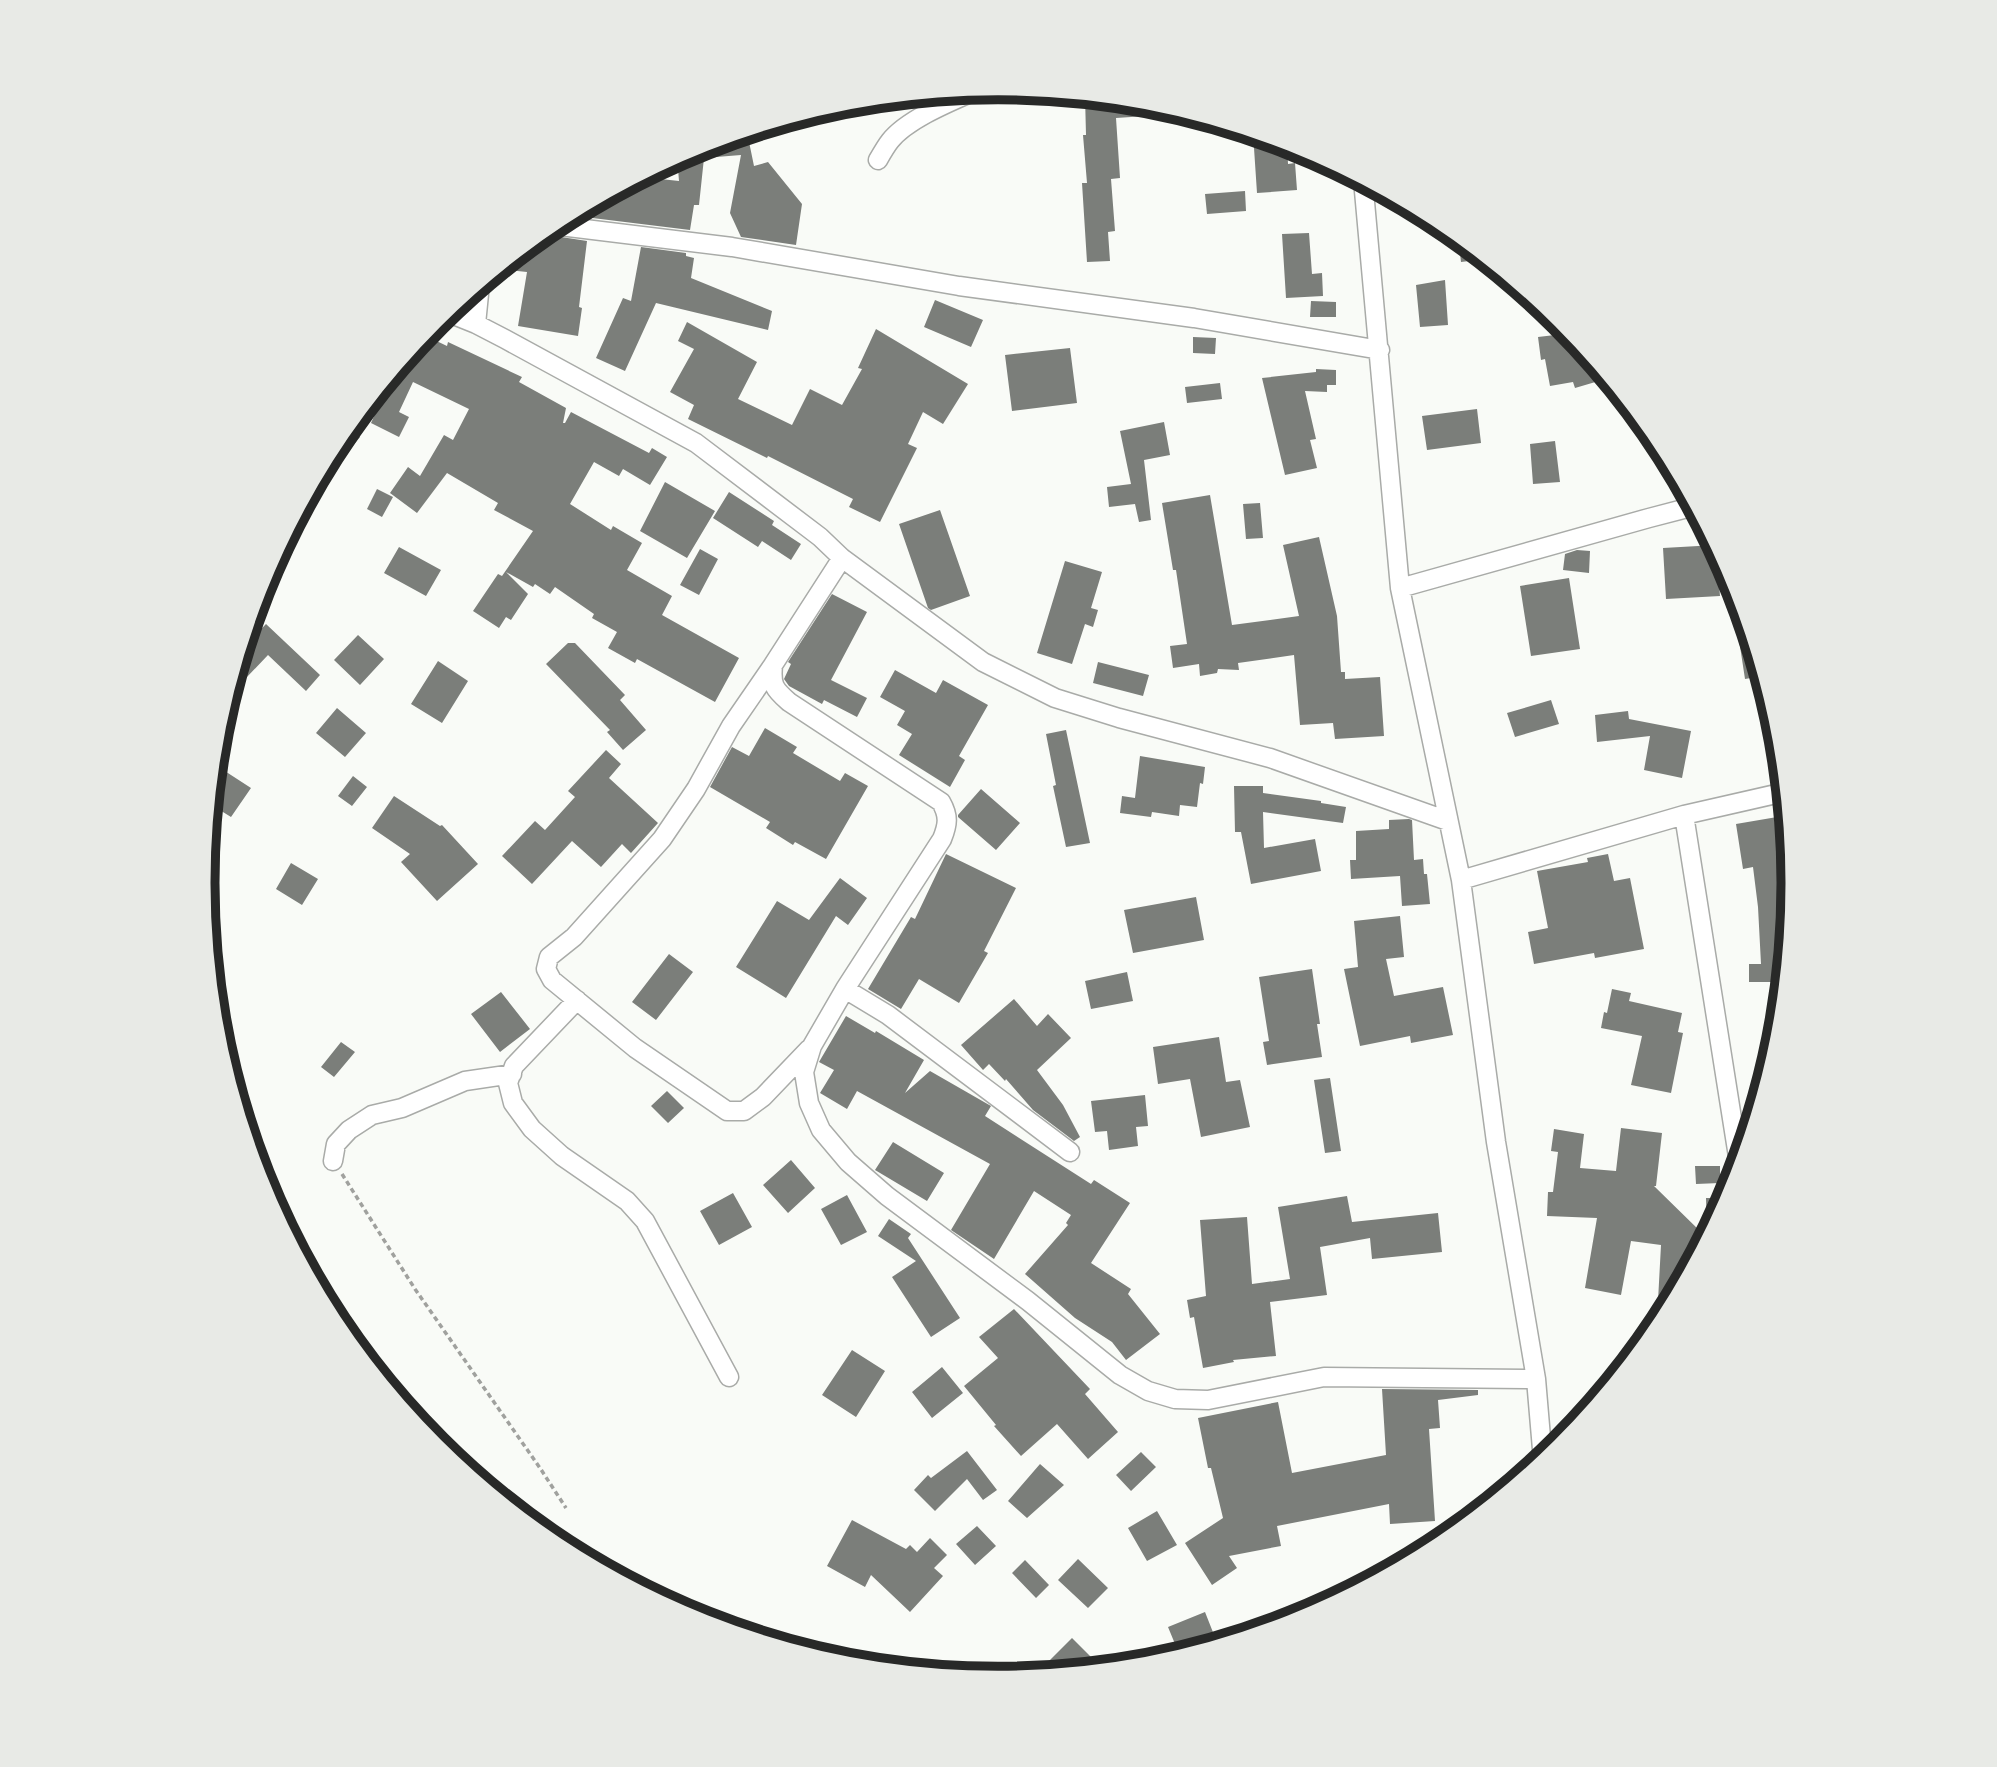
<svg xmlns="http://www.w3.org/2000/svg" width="1997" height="1767" viewBox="0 0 1997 1767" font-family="Inter,sans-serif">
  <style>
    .building { fill: #7b7e7a }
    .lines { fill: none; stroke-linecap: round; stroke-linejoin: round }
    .street-casing { stroke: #a9aba8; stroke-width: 21 }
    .path { stroke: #a0a19e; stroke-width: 3.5; stroke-dasharray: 5 3.5; stroke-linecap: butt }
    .street { stroke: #fff; stroke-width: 18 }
    .rim { fill: none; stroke: #282928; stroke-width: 9 }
  </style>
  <rect width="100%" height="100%" fill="#f9fbf7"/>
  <path class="building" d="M1085,96l69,7 23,7v4l-61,4 4,60 -9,1 4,52 -7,1 2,29 -23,1 -5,-79h5l-4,-48h3z
    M747,132l7,34 14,-4 34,42 -6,41 -55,-8 -11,-24 11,-58 -37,3 -5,47h-5l-4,25 -122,-15 62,-32 11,1 1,-7 37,4 -2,-24 17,-9z
    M1253,133l34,10 1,21 7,-1 2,27 -40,3z
    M1245,191l1,20 -39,3 -2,-20z
    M1309,233l3,41 10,-1 1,23 -37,2 -4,-64z
    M542,234l45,7 -8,66 3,1 -4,28 -60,-10 9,-54 -29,-3z
    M1458,235l14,13 14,11 -25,3z
    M641,247l45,6v3l8,2 -3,20 81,33 -4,19 -112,-27 -31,68 -29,-13 27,-60 8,3z
    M1445,280l3,45 -28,2 -4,-42z
    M935,300l48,20 -12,27 -47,-20z
    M1311,301l25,1v15h-26z
    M687,322l70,40 -19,37 54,26 18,-36 32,16 20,-36 -4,-1 18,-39 92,55 -25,40 -20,-12 -15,32 9,4 -37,74 -31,-15 4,-8 -85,-43 -1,2 -79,-39 6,-14 -24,-13 24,-43 -16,-8z
    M1572,333l37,45 -34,10 -2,-6 -23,4 -5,-27 -4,1 -3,-23z
    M424,335l23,11 1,-4 74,35 -3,5 47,26 -3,15h2l6,-11 78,41 3,-5 15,9 -17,28 -27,-16 -4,7 -25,-14 -24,42 41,26 2,-4 29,17 -15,27 45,26 -10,19 77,43 -24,44 -78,-43 -2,4 -27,-15 9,-16 -25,-14 2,-4 -39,-27 -5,7 -15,-10 -2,3 -27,-15 22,22 -17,26 -5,-3 -7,11 -26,-17 25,-37 4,2 31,-45 -39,-21 4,-7 -51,-30 -30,40 -27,-20 18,-26 12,9 24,-41 9,5 16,-31 -56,-27 -14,30 10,5 -10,20 -28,-14 12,-26 -7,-3z
    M1193,337l23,1 -1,16 -22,-1z
    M1070,348l7,55 -65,8 -7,-56z
    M1316,369l20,1v15h-9v7l-22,-1 11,48 -6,1 7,28 -32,7 -23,-97 54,-6z
    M1220,383l2,16 -35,4 -2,-16z
    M1477,409l4,34 -54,7 -5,-34z
    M1164,422l6,33 -26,5 7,60 -12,2 -4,-18 -26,3 -2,-20 24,-3 -11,-53z
    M348,427l12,10 -35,44 -7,-5 19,-35z
    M1555,441l5,41 -27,2 -3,-40z
    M665,482l50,29 -28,47 -47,-27z
    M377,489l16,8 -11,20 -15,-8z
    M729,492l45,29 -2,4 29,19 -10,16 -29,-19 -4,6 -45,-29z
    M1210,495l22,130 67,-9 -16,-71 36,-8 18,79 4,56h4v7l35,-2 4,59 -49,3 -2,-16 -33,2 -6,-70 -56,8 1,7 -21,-1 -1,4 -17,3 -1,-12 -26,4 -3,-22 17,-2 -11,-74h-3l-11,-67z
    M1260,503l3,35 -17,1 -3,-35z
    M940,510l30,86 -39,14 -3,-2 -29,-84z
    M1716,545l4,51 -54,3 -3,-51z
    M399,547l42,23 -15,26 -42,-23z
    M700,549l18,10 -19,36 -19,-10z
    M1577,550l13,1 -1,22 -26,-3 2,-16z
    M1065,561l37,11 -11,36 7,2 -5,17 -8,-3 -13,40 -35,-11z
    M1569,578l11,71 -49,7 -11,-70z
    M832,594l35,18 -36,68 36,18 -10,19 -33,-17 -2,4 -33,-18 -5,-7 7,-15 -3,-2z
    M1746,618l17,58 -18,3 -9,-59z
    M266,624l54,51 -14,16 -38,-36 -41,43 14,-48z
    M358,635l26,24 -24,26 -26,-25z
    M568,643h7l50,52 -5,5 26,30 -23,20 -16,-18 3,-2 -64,-66z
    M438,661l30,20 -26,42 -31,-19z
    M1098,662l51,13 -6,21 -50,-13z
    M895,670l41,23 7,-13 45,25 -29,51 6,4 -15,27 -51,-32 13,-21 -15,-9 8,-14 -25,-14z
    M1551,700l8,24 -44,13 -8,-24z
    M337,708l29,25 -21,24 -29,-24z
    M1628,711l1,8 62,12 -9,47 -38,-8 6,-34 -53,6 -2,-27z
    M765,728l32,19 -4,6 47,28 5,-8 23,13 -42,73 -31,-17 -2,3 -27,-17 4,-6 -60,-35 22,-40 17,9z
    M1066,730l24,113 -24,4 -13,-61 3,-1 -10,-51z
    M606,750l15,14 -12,14 49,45 -27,30 -9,-9 -21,23 -29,-26 -40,43 -30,-28 33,-35 10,9 30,-33 -7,-6z
    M1140,756l65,11 -2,17 -3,-1 -3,24 -17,-2 -1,11 -27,-4 -1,5 -31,-4 2,-17 13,2z
    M214,764l37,24 -20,29 -21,-13 7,-12 -5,-4z
    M353,776l14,11 -15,19 -14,-10z
    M1234,786h29v7l58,8v2l25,4 -3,16 -80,-11 1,36 51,-9 6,32 -70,13 -10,-52h-6z
    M981,789l39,34 -24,27 -38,-33v-2z
    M394,796l46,30 2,-1 36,39 -41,37 -36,-39 9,-8 -38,-26z
    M1788,815l4,45 -3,1 4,41 -8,80h-36v-18h12l-3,-57 -5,-40 -10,2 -7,-45z
    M1409,819l3,1 2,40 9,-1 1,15h3l3,30 -28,2 -2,-30 -49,3 -1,-19h6v-29l33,-2v-9z
    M946,854l70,34 -32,63 4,2 -29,50 -40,-24 -18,30 -33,-20 43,-72 4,2z
    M1608,854l6,27 16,-3 14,71 -49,9 -1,-5 -60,11 -6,-32 20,-4 -11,-57 51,-9 -1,-4z
    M291,863l27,16 -16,26 -26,-16z
    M840,878l27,20 -19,27 -12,-9 -50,82 -50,-31 41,-66 32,19z
    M1196,897l8,43 -71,13 -9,-43z
    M1400,916l4,41 -18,2 8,37 49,-9 10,48 -42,8 -1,-7 -50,10 -16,-77 14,-2 -4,-46z
    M669,954l24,18 -37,48 -24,-18z
    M1312,969l8,55h-3l5,33 -55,8 -4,-23 6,-1 -10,-64z
    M1127,972l6,29 -42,8 -6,-28z
    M1612,989l19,4 -2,8 53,12 -4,19 5,1 -12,60 -40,-8 11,-49 -41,-8 3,-16 3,1z
    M501,992l29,37 -30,23 -29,-38z
    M1014,999l23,27 11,-12 23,24 -34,32 26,35 17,32 -6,4 -41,-31 -27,-31 -1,2 -16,-17 -6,6 -22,-25z
    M846,1016l29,17 1,-2 48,29 -19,33 25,-22 61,35 -6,10 106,68 3,-4 36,23 -39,60 40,26 -3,5 32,40 -34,26 -14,-18 -37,-24 -50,-44 43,-49 -2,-2 5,-8 -37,-24 -40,68 -43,-29 39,-66 -133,-73 -10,18 -27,-16 14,-23 -15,-8z
    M1219,1037l7,45 14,-2 10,47 -49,10 -11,-58 -32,5 -5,-37z
    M341,1042l14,10 -21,25 -13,-10z
    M1330,1078l11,73 -16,2 -11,-73z
    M667,1091l17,17 -16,15 -17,-17z
    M1145,1095l3,31 -12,1 2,19 -29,4 -2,-19 -12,1 -4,-31z
    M1621,1128l41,5 -6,53h-2l48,47 -1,17 -28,52 -15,-1 3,-56 -30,-4 -10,54 -36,-7 12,-70 -50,-2 1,-24h5l5,-40 -7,-1 3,-22 30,5 -4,34 36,3z
    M893,1142l51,31 -17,28 -52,-31z
    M791,1160l24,28 -27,25 -25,-28z
    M1695,1166h25v17l-24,1z
    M733,1193l19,34 -33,18 -19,-34z
    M847,1195l20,37 -26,13 -20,-36z
    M1347,1196l5,26 86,-9 4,39 -70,7 -2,-21 -50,9 7,48 -57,7 6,54 -43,4 1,2 -31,6 -9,-51 -4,1 -3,-18 19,-4 -6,-76 47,-3 5,67 38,-5 -12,-72z
    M1706,1198h23l-22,40z
    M889,1219l22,15 -3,4 52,80 -29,19 -39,-60 24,-16 -38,-25z
    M1014,1309l76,80 -5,5 33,38 -30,27 -31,-35 -36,32 -27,-30 2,-1 -32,-39 34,-28 -19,-21z
    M852,1350l33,21 -29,46 -34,-22z
    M942,1367l21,26 -31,25 -20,-26z
    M1382,1389l96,1v5l-40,5 2,28 -11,1 6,92 -45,3 -1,-20 -112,22 4,20 -52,10 8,12 -25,17 -27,-42 38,-25 -12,-50h-3l-10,-50 80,-16 14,71 94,-18z
    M967,1451l30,39 -14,10 -16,-21 -32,32 -21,-21 14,-15 3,3z
    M1141,1452l15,15 -25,24 -15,-16z
    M1040,1464l24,21 -37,33 -19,-17z
    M1157,1511l20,34 -30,16 -19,-33z
    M852,1520l54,29 4,-4 7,7 13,-14 17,17 -13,13 9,8 -33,36 -39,-37 -6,12 -38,-21z
    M977,1526l19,20 -21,19 -19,-21z
    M1078,1559l30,29 -20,20 -30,-28z
    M1025,1560l24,25 -13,13 -24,-25z
    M1205,1612l13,33 -38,11 -12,-29z
    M1072,1638l31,31 -43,4 -12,-11z"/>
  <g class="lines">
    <g class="street-casing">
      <path id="street" d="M878,160c4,-7 8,-14 12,-19 17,-22 62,-40 87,-51
        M1363,180l37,408 61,292 35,262 40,237 7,82
        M552,225l180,22 227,39 235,32 186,32
        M446,312l30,12 29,15 191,104 124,94 22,21 141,104 72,36 64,20 151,40 178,63
        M476,324l4,-40
        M842,558l-69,107c-2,20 1,24 16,37l152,100c8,14 7,22 1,37l-97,150 -33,57 -8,26 5,31 12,27 27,32 39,34 141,105 92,74 28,16 27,8 33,1 116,-23 212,2
        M1400,588l249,-70 46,-12
        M773,665l-42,61 -35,63 -34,50 -88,98 -25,20 -3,12 6,11 83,68 92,63h17l19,-14 46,-48
        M1684,815l56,354
        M1461,880l223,-65 101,-23
        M845,989l43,26 182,137
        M577,1000l-63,66 -6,17 5,20 19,26 30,27 65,45 18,20 84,156
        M333,1161l3,-17 13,-14 23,-15 30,-7 63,-27 47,-7"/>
    </g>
    <path class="path" d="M342,1174l73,115 125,179 26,40"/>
    <use href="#street" class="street"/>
  </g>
  <path d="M0 0H1997V1767H0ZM215 883a783 783 0 1 1 1566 0a783 783 0 1 1-1566 0Z" fill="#e8eae6" fill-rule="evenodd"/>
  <path class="rim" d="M215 883a783 783 0 1 1 1566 0a783 783 0 1 1-1566 0Z"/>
</svg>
